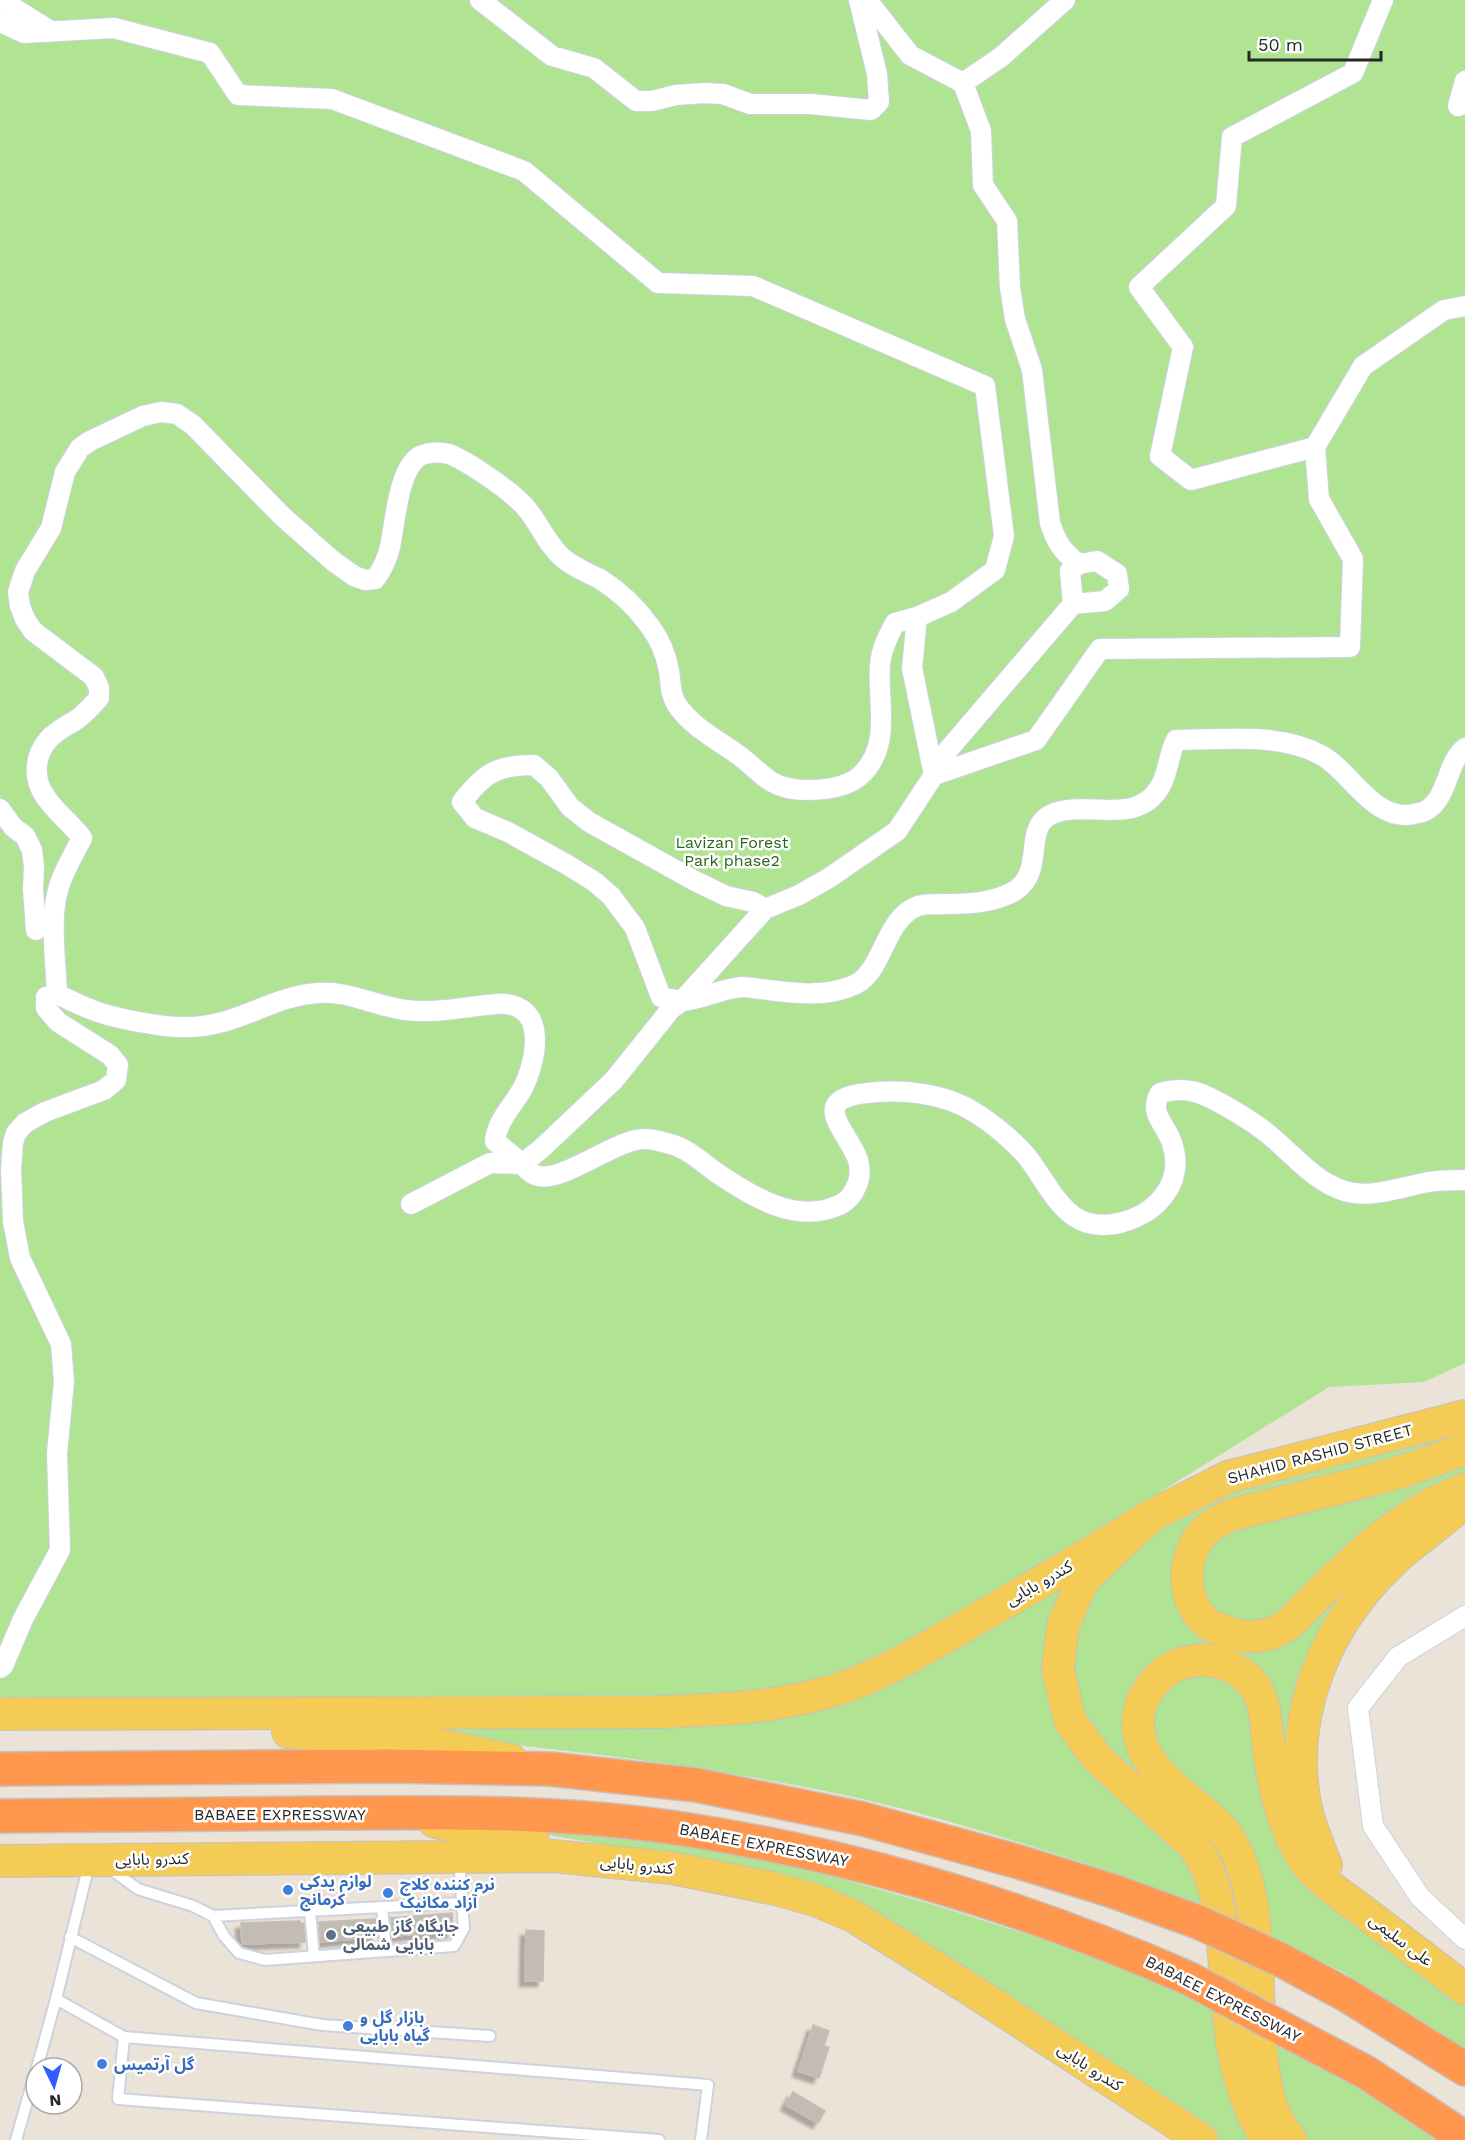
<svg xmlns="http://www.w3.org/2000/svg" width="1465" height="2140" viewBox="0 0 1465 2140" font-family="'Work Sans','Noto Sans Arabic',sans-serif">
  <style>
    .green { fill: #b0e492 }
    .building { fill: #c2bcb5; stroke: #c6beb2; stroke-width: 1.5; filter: url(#shadow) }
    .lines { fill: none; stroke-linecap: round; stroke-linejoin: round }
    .lane-casing { stroke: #cdd2e1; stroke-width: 14 }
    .street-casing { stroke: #cdd2e1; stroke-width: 22 }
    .primary-casing { stroke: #c3c3c3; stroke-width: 34 }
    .highway-casing { stroke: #c3c3c3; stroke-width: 36 }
    .lane { stroke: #fff; stroke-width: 10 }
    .street { stroke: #fff; stroke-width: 20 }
    .primary { stroke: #f4cb54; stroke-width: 32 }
    .highway { stroke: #ff974f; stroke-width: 33 }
    .highway-bridge-casing { stroke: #c3c3c3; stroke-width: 36; stroke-linecap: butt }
    .highway-bridge { stroke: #ff974f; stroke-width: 33 }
    .shop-dot { fill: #3f7fe0; stroke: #fff; stroke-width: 2 }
    .service-dot { fill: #5c6f8a; stroke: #fff; stroke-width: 2 }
    .labels { text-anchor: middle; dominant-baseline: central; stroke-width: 5; stroke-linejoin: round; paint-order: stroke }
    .park-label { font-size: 16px; fill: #296517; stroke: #fff }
    .street-label { font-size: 16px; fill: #272727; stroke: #fff }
    .shop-label { font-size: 16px; font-weight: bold; fill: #366cbe; stroke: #fff; text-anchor: start }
    .service-label { font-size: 16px; font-weight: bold; fill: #4e5e75; stroke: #fff; text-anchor: start }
  </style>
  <defs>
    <filter id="shadow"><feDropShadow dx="-5.5" dy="5.5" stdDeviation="1.5" flood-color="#0004"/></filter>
  </defs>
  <rect width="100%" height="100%" fill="#ebe2d8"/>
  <path class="green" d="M0,0h1465v1363l-41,19 -95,5 -302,188 -161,94 -137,30 -729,4z
    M1465,1432v9l-279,104 39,96 115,-57 20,-3 -67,213 -64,-139 -98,49 88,135 28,87 -20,-9 -1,-20 -131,-154 -26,-57 14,-88 72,-69 69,-33 19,-7z
    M1465,1459v19l-178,139 -63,7 -29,-40 18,-51z
    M1067,1580l-14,101 130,168 28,62c-53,-24 -108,-42 -164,-60 -67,-21 -134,-41 -202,-56 -200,-42 -403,-58 -606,-75l525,-7z
    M1178,1672l57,5 9,9 34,136 187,178v49l-124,-78 -81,-39 -1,-29 -97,-139 -18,-40z
    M519,1830l161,14 127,25 137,39 98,31 68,24 110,46 40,131h-43l-228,-147 -270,-126 -100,-20z
    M1265,2030l182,110h-146l-12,-16z"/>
  <path class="building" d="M452,1913l1,19 -61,4 -1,-18z
    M376,1919l1,18 -57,5 -1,-20z
    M300,1921v3l4,-1 1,19 -63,2 -1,-21z
    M526,1930l18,1 -1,50h-18z
    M813,2025l16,6 -5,15 5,1 -10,31 -21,-7z
    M793,2092l32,19 -7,12 -32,-18z"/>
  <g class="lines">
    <g class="lane-casing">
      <path id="lane" d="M109,1868l29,21 55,17 20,10 11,20 15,17 26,7 189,-14 10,-18 -4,-56 7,-10
        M382,1907l4,44
        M310,1911l4,45
        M213,1916l249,-13
        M70,1937l126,66 126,22 168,11
        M56,1999l68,38 584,48 -7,55
        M124,2037l-6,62 541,41
        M37,2068l19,-69 33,-135
        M16,2140l20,-70"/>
    </g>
    <g class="street-casing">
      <path id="street" d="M1,0l51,32
        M480,0l72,56 42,12 42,33h16l24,-6 28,-2 19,1 27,10h61l60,6 8,-8 -2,-28 -18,-74
        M867,0l43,55 53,28 38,-26 64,-57
        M0,22l24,11 90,-5 96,25 28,42 94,4 192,72 134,112 95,3 232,100 19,150 -9,34 -44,32 -34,15 -5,51 22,107 -37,56 -68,47 -30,17 -34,14 -83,92 -11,8 -57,71 -72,68 -20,16 -32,-1 -79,41
        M1465,81l-7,25 7,-4
        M963,83l18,48 2,54 24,36 3,67 5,31 17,51 18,153c7,21 12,28 29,41
        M1315,447l-124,33 -31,-24 23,-109 -44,-60 87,-81 6,-69 121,-64 30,-73
        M934,775l102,-35 64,-91 250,-2 3,-88 -34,-60 -4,-52 48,-81 81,-56 21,-4
        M934,775l14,-25 125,-146 32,-3 14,-12 -2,-15 -20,-13 -18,3 -9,7 3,33
        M0,809l13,18 12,9 7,14 2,17 -1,22 3,41
        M765,909l-12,-7 -27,-6 -31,-15 -106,-59 -19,-15 -21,-29 -15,-13c-37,0 -50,8 -72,37l13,16 33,14 58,32 29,18 16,14 24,32 26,69c7,1 15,4 22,4 20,-2 38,-12 58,-14 9,0 18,2 27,3 28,3 54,7 81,-3 4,-2 9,-3 12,-6 23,-18 26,-64 57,-75 9,-3 18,-1 27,-2 23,0 51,-1 71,-14 29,-20 7,-60 34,-75 35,-17 85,13 110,-28 9,-15 8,-32 16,-47 48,0 102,-8 145,15 30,16 53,68 93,59 4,-1 10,-2 13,-4 22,-14 19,-47 38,-62
        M57,994c-1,-30 -7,-71 0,-100 4,-19 16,-38 25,-56 -11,-15 -27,-26 -37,-42 -12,-17 -11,-40 3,-56 8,-10 21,-15 31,-22 7,-6 14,-13 20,-20v-10l-5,-11 -61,-46 -8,-12 -5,-13 -2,-14 7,-21 26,-43 14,-56 15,-24 10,-7 53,-25 18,-4 16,2 16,11 89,91 51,45 21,15 11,4 10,-1c7,-9 12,-20 15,-32 5,-22 8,-82 32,-92 8,-3 19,-3 27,-1 20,8 64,38 78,55 13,16 21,37 37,50 11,9 24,14 36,20 19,12 36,28 49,46 10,13 17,29 20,46 2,12 1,24 8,34 15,22 39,34 60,49 12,8 22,20 35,28 22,13 72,10 90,-8 30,-30 15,-72 18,-109 1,-15 8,-29 15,-42l22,-6
        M1465,1616l-67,41 -40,51 15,118 47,71 45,42
        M0,1668l3,-2 20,-47 37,-69 -3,-97 7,-71 -3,-38 -41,-86 -7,-37 -2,-52 2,-26 3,-10 9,-10 20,-11 59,-22 12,-10 2,-15 -8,-10 -52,-33 -12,-14v-11l11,-3c11,5 22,11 33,15 20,9 75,19 97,18 50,0 84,-31 131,-34 30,-3 59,14 88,17 31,4 61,-4 91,-6 14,-1 27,3 34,16 9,20 1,48 -7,66 -10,19 -27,34 -29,55 9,8 18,15 27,23 3,3 7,8 11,10 25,14 82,-36 112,-35 8,0 18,3 25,5 17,4 33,19 47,29 34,23 78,51 120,33 8,-3 15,-10 18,-17 5,-9 6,-18 3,-29 -10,-29 -52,-61 9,-67 36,-4 77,0 107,19 17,10 42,31 54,46 26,34 40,79 95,64 35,-10 62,-40 49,-79 -6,-19 -24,-29 -12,-50 10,-3 20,-4 31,-2 19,3 68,34 83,48 21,18 38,39 65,50 29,12 60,-2 90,-7 12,-2 24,-2 36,-2"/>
    </g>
    <g class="primary-casing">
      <path id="primary" d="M1465,1449l-58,21 -35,10 -141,35c-8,4 -17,8 -24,14 -26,24 -27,71 0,94 3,3 9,5 13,6 23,11 47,10 69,-5 55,-55 101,-107 176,-135
        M0,1714l657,-2c57,-2 116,-4 171,-20 48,-13 92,-41 135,-65 63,-36 126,-73 188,-111
        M288,1732l133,9 90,19
        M435,1822l98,19
        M0,1861l553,-5 119,12 104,21 42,12 37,16 118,74 229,149
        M1326,1865c-8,-20 -17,-40 -21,-61 -17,-90 21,-180 87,-242 23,-22 50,-38 73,-61
        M1268,2140c-38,-55 -39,-121 -44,-185 -4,-40 -6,-76 -30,-109l-97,-88 -27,-37 -12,-51 5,-45 20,-45 68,-64 77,-39 237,-61
        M1291,2140c-20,-23 -25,-50 -29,-80 -9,-70 6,-172 -39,-230 -31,-33 -88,-59 -85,-111 1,-10 5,-22 11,-30 14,-19 28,-28 53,-29 21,-1 46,13 56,32 9,17 8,39 11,58 4,37 17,90 42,119 14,16 35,29 53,43 33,25 67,51 101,77"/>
    </g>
    <g class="highway-casing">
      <path id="highway" d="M0,1769l390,-3 160,3 146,16 167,34 156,43 94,29 85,31
        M0,1816c110,-1 220,-2 329,-3 120,-1 241,-2 360,17 173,27 341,79 501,149
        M1281,1960l67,36 117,73
        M1276,2025l91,48 98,65"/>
    </g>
    <use href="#lane" class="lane"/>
    <use href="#street" class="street"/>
    <use href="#primary" class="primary"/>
    <use href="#highway" class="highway"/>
    <g class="highway-bridge-casing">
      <path id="highway-bridge" d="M1198,1922l83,38
        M1190,1979l86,46"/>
    </g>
    <use href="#highway-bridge" class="highway-bridge"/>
  </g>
  <g class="shop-dot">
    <circle cx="288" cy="1890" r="6"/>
    <circle cx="388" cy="1893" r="6"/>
    <circle cx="348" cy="2026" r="6"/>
    <circle cx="102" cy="2064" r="6"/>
  </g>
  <circle class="service-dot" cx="331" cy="1935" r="6"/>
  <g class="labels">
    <g class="park-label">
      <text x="732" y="842">Lavizan Forest<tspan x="732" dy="18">Park phase2</tspan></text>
    </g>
    <g class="street-label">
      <text transform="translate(1320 1454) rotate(-15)">SHAHID RASHID STREET</text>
      <text transform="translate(1039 1583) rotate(-30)">کندرو بابایی</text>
      <text x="280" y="1814">BABAEE EXPRESSWAY</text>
      <text transform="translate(764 1845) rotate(11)">BABAEE EXPRESSWAY</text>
      <text transform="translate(152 1859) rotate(-1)">کندرو بابایی</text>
      <text transform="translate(637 1865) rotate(6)">کندرو بابایی</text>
      <text transform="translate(1401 1940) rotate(37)">علی سلیمی</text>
      <text transform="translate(1223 1999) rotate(27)">BABAEE EXPRESSWAY</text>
      <text transform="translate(1090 2067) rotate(33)">کندرو بابایی</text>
    </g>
    <g class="shop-label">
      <text x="300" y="1881">لوازم یدکی<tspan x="300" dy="18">کرمانج</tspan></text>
      <text x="400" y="1884">نرم کننده کلاچ<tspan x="400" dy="18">آزاد مکانیک</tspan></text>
      <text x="360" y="2017">بازار گل و<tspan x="360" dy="18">گیاه بابایی</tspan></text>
      <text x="114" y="2064">گل آرتمیس</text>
    </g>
    <g class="service-label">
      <text x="343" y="1926">جایگاه گاز طبیعی<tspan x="343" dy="18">بابایی شمالی</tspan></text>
    </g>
  </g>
  <g transform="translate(54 2086) rotate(175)"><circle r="28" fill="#ffffff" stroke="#a9a9a9" stroke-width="1.5"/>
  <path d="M0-4.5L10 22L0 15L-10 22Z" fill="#315cff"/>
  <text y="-9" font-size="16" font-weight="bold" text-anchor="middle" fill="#272727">N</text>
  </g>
  <path d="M1249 51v9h132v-9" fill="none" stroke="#272727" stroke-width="3"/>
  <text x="1258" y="51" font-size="18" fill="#272727" stroke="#ffffff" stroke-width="4.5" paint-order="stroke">50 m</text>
</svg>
